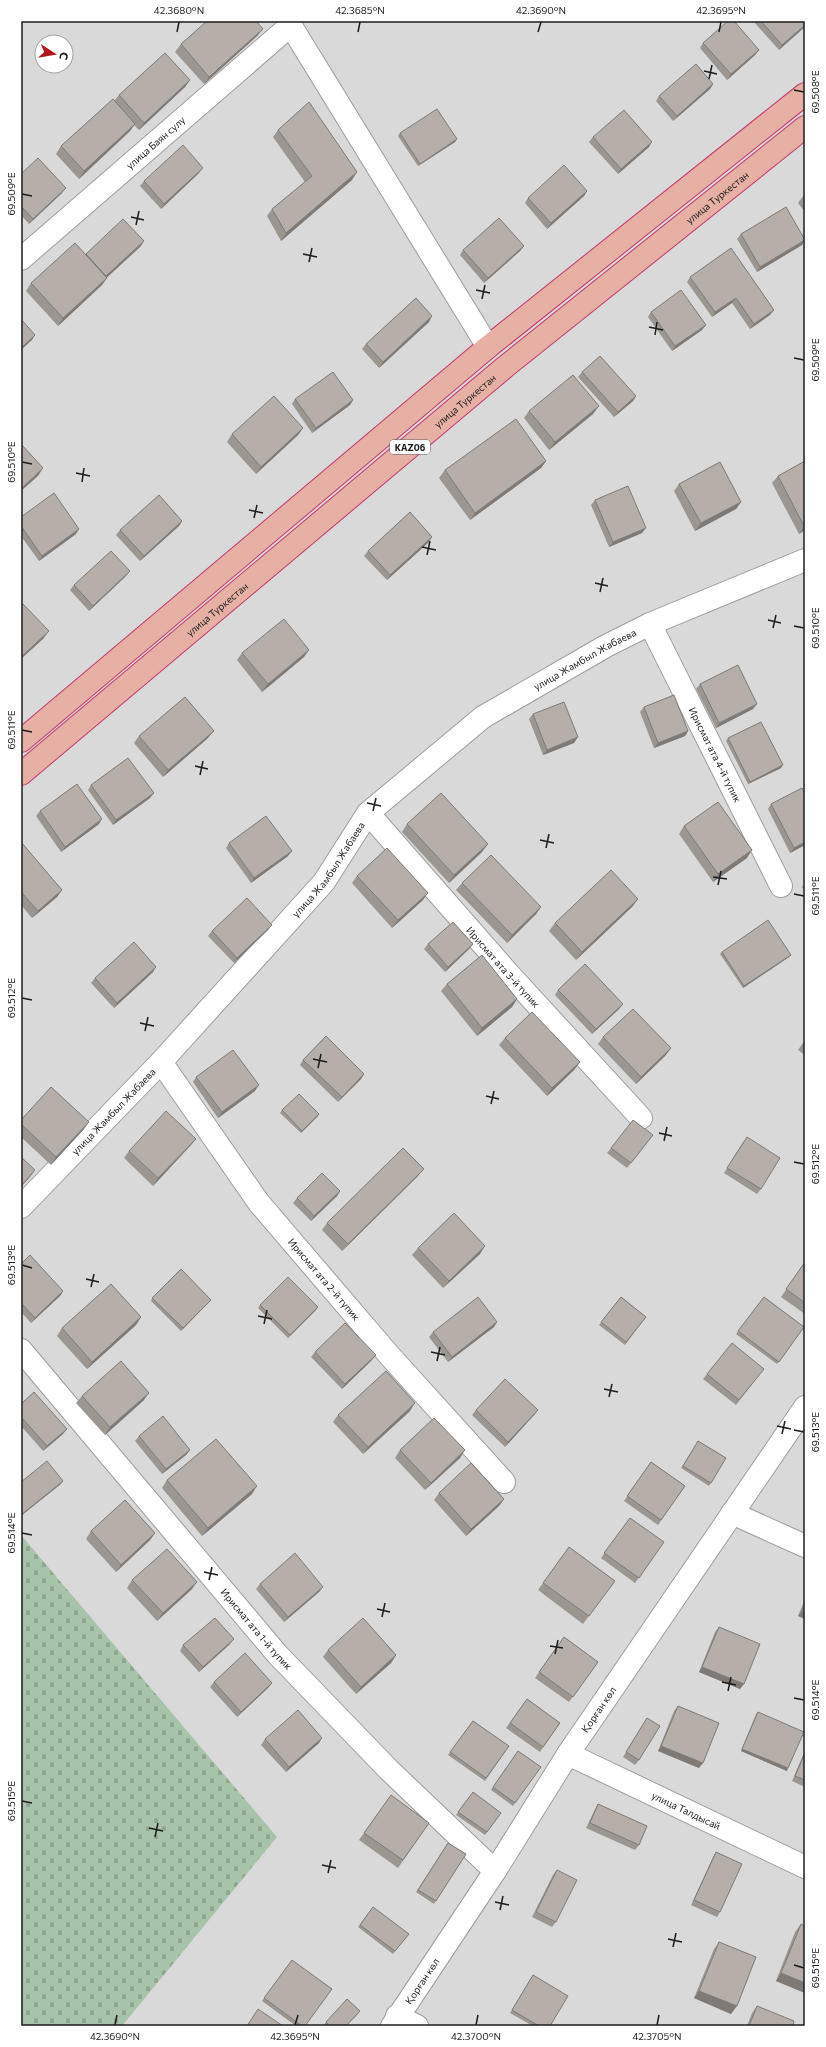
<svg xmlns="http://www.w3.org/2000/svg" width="826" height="2047" viewBox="0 0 826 2047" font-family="Commissioner,sans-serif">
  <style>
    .residential { fill: #dad9d9; fill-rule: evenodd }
    .cemetery { fill: url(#cemetery-stones) }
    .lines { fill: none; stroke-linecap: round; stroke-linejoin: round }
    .minor-casing { stroke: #9d9d9d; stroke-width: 24 }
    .trunk-casing { stroke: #c3376c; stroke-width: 24 }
    .minor { stroke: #fff; stroke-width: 22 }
    .trunk { stroke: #e6b0a4; stroke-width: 22 }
    .wall { fill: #9c9691 }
    .shaded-wall { fill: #7f7a76 }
    .building { fill: #b5aea9; stroke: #7f7a76 }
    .ticks { fill: none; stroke: #1c1c1c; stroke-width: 1.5 }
    .labels { text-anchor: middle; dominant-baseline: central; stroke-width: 4; stroke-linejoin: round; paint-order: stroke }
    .shield { fill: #fff; stroke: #606060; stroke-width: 1 }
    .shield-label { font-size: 9px; font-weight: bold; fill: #1c1c1c }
    .street-label { font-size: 10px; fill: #1c1c1c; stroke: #fff }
    .neatline { fill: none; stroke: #1c1c1c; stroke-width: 1.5 }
    .ticks-label { font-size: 10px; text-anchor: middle; fill: #1c1c1c }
  </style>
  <defs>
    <pattern id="cemetery-stones" width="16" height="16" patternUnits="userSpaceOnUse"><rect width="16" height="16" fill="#a7c3aa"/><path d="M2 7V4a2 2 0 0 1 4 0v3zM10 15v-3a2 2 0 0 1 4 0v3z" fill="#8fa792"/></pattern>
  </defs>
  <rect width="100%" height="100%" fill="#ece9e3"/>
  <path class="residential" d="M21,21h784v2005h-784zM42,42h24v24h-24z"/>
  <path class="cemetery" d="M21,1535l256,302 -155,189h-101z"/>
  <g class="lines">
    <g class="minor-casing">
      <g id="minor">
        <path d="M288,21l200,326"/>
        <path id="s1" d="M21,259l270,-234"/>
        <path id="s2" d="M650,624l131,262"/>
        <path id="s3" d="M368,813l140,160 133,145"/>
        <path id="s4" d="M161,1062l98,141 130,152 115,127"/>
        <path id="s5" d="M21,1207l140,-145 163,-180 44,-69 115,-96 123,-71 44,-22 155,-64"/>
        <path id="s6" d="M21,1350l256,304 112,116 106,101"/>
        <path d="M732,1513l73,33"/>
        <path id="s7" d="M568,1754l237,113"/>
        <path d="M397,2016l20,10"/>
        <path id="s8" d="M392,2026l103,-155 73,-117 237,-347"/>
      </g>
    </g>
    <g class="trunk-casing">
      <g id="trunk">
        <path d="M21,741l467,-394 317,-253"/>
        <path id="s9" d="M21,774l484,-407 300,-240"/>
      </g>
    </g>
    <use href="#minor" class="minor"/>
    <use href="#trunk" class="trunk"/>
  </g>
  <path class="wall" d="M753,21h52l-26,29z
    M263,29l-6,7 -53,48 -29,-32 6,-8z
    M703,43l56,7 -4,5 -28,25 -27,-32z
    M190,80l-5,7 -46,43 -5,-5 -4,6 -51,48 -23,-25 5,-8 53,-45 5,-6z
    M713,84l-3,5 -37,32 -17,-20 3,-5z
    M278,130l74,50 -71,61 -14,-25 5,-7 33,-27 -32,-45z
    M400,133l57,6 -2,3 -37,24 -20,-30z
    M593,137l56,10 -31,27 -29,-32z
    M199,173l-38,36 -21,-23 4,-5z
    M21,174l41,19 -33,31 -8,-9z
    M587,191l-3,5 -37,33 -22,-26 3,-5z
    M805,194v18l-7,-9 5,-7z
    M741,234l61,11 -45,27 -20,-33z
    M144,241l-4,6 -33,30 -5,8 -44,41 -32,-35 5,-8 55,-29z
    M524,246l-4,5 -36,32 -24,-28 3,-5z
    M690,277l80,38 -20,14 -18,-26 -20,14 -25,-35z
    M651,312l51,18 -30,21 -24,-34z
    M429,322l-50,46 -17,-19 4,-5z
    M582,372l54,24 -3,5 -19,16 -36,-40z
    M295,399l58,1 -3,5 -38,28 -20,-29z
    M529,411l64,3 -44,36 -25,-32z
    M303,428l-5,7 -42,39 -29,-32 5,-8z
    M546,461l-5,7 -71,52 -31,-42 6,-8z
    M805,461v69l-6,4 -27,-51 6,-7z
    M679,484l62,18 -5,7 -41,22 -21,-40z
    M595,500l47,33 -33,14 -18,-42z
    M21,517l55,17 -37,27 -18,-25z
    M182,521l-3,5 -39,35 -24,-26 4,-5z
    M429,542l-42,38 -23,-24 4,-5z
    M126,576l-37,35 -19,-21 4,-5z
    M242,653l62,4 -42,35 -25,-32z
    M700,684l53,25 -37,19 -20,-39z
    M644,707l44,24 -3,5 -31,12 -14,-36z
    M533,714l41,29 -31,12 -14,-36z
    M139,736l69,2 -45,39 -29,-34z
    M728,738l53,30 -33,16 -22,-43z
    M91,785l59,13 -37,27 -25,-35z
    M771,804l34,41 -15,8 -22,-44z
    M40,811l59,13 -38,28 -25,-36z
    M407,824l75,28 -33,31 -47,-51z
    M684,826l63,32 -34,24 -34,-48z
    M21,842l41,48 -5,7 -25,21 -11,-13z
    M229,843l59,13 -37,27 -25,-35z
    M357,876l66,24 -31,28 -40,-45z
    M462,883l79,24 -5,7 -29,29 -51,-53z
    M805,883v9l-3,-5z
    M633,906l-57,54 -27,-29 6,-8z
    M272,925l-4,5 -34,33 -26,-27 4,-5z
    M428,944h45l-4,5 -24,23 -21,-23z
    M722,952l67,5 -46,31 -23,-34z
    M153,972l-39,36 -23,-25 4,-5z
    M447,984l70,15 -5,8 -35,29 -36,-45z
    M558,990l65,14 -4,5 -27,25 -37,-39z
    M603,1037l68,11 -6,8 -29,28 -38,-40z
    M505,1038l75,24 -6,8 -27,26 -48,-51z
    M805,1040v15l-7,-5z
    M303,1060l61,14 -3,5 -23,23 -38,-37z
    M196,1077l59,14 -37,27 -25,-36z
    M282,1110l36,6 -17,17 -21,-20z
    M21,1120l63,9 -33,36 -30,-28z
    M653,1135l-26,33 -20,-15 4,-5z
    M196,1139l-6,7 -37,40 -29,-28 5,-7z
    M743,1142l18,47 -4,5 -33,-21z
    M418,1176l-76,75 -20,-21 5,-7z
    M340,1191l-3,5 -26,25 -18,-18 4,-5z
    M418,1248l62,6 -37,34 -31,-33z
    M805,1262v52l-24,-17z
    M21,1264l42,27 -3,5 -29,27 -10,-11z
    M621,1297l25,20 -21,28 -26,-20z
    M764,1297l40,30 -27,37 -41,-30z
    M152,1298l57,4 -28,29 -30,-30z
    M260,1305l56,5 -28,28 -30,-30z
    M141,1317l-5,8 -49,44 -30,-33 5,-8z
    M497,1322l-3,5 -46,35 -19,-25 4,-5z
    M315,1352l57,8 -30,29 -31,-32z
    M707,1374h53l-24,31 -33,-26z
    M82,1396l62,4 -39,35 -29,-32z
    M21,1404l42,30 -20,17 -22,-25z
    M476,1410h62l-4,5 -29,32 -33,-32z
    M410,1411l-47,43 -30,-32 5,-7z
    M139,1436l51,14 -4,5 -24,19 -27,-33z
    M698,1441l28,17 -17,28 -28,-18z
    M400,1450l60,8 -35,32 -30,-32z
    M651,1462l34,24 -27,39 -34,-24z
    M167,1480l85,14 -50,42 -40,-48z
    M439,1493l65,6 -5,7 -33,30 -32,-36z
    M630,1518l34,24 -29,41 -34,-25z
    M91,1531l64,2 -5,7 -34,32 -30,-33z
    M569,1547l46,34 -32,43 -45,-34z
    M132,1580l60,9 -35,32 -30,-33z
    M260,1584l63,3 -4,5 -35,30 -28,-33z
    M805,1599v20l-7,-3z
    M719,1627l21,62 -41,-17 16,-40z
    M564,1637l34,25 -29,40 -34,-24z
    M230,1644l-31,28 -19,-21 3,-6z
    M328,1650l68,5 -5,8 -35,31 -33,-37z
    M214,1682l58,1 -4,5 -31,29 -27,-30z
    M527,1699l33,24 -20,29 -34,-24z
    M678,1706l21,62 -41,-17 16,-40z
    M758,1712l29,59 -46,-20 15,-37z
    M647,1718l-8,42 -4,5 -12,-8z
    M473,1721l36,25 -24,35 -37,-26z
    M265,1739l54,4 -33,29 -25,-27z
    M805,1750v37l-13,-6z
    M518,1751l23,16 -28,39 -22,-16z
    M473,1792l28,21 -16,22 -29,-20z
    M391,1795l38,28 -31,45 -39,-28z
    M598,1804l41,41 -4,5 -49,-22 9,-19z
    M448,1843l18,11 -32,50 -18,-12z
    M716,1852l4,60 -3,5 -26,-12 22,-48z
    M557,1870l-1,52 -4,5 -20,-10 21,-42z
    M373,1907l36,27 -16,20 -35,-27z
    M801,1924l4,69 -29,-12 19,-49z
    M719,1942l12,72 -37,-16 20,-49z
    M292,1960l13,66h-9l-34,-25z
    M533,1975l17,51h-17l-23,-13z
    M757,2006l36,20h-46l5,-13z
    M358,2014l-12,12h-21l-1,-1 2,-3z"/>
  <path class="shaded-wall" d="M805,25v2l-26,23 3,-5z
    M263,29l-6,7 -53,48 5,-7z
    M759,50l-4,5 -28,25 4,-6z
    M190,80l-5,7 -46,43 5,-7z
    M713,84l-3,5 -37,32 4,-5z
    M135,124l-5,7 -51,48 5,-8z
    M457,139l-2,3 -37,24 2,-2z
    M652,142l-3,5 -31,27 3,-5z
    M203,168l-4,5 -38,36 3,-5z
    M357,172l-5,8 -71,61 5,-8z
    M66,188l-4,5 -33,31 4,-5z
    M587,191l-3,5 -37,33 4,-6z
    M805,240l-3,5 -45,27 3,-5z
    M144,241l-4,6 -38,35 3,-5z
    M524,246l-4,5 -36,32 4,-5z
    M107,278l-5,7 -44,41 5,-8z
    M736,298l-4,5 -20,14 3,-5z
    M774,310l-4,5 -20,14 4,-5z
    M432,316l-3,6 -50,46 4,-6z
    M706,325l-4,5 -30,21 3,-5z
    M35,335l-3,5 -11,10v-2z
    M636,396l-3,5 -19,16 4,-5z
    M353,400l-3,5 -38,28 4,-5z
    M599,406l-6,8 -44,36 6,-8z
    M303,428l-5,7 -42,39 5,-7z
    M546,461l-5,7 -71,52 5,-7z
    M43,468l-5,8 -17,15v-2z
    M741,502l-5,7 -41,22 6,-8z
    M182,521l-3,5 -39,35 4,-5z
    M804,526h1v4l-6,4z
    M646,528l-4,5 -33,14 4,-5z
    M79,529l-3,5 -37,27 3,-5z
    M432,537l-3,5 -42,38 3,-5z
    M130,571l-4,5 -37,35 4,-5z
    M49,631l-6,8 -22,20v-2z
    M309,650l-5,7 -42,35 6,-8z
    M757,704l-4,5 -37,19 3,-5z
    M214,731l-6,7 -45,39 5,-7z
    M688,731l-3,5 -31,12 4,-5z
    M578,737l-4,6 -31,12 4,-5z
    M783,765l-2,3 -33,16 2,-2z
    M154,793l-4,5 -37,27 3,-5z
    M102,819l-3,5 -38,28 4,-5z
    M805,842v3l-15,8 4,-5z
    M488,844l-6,8 -33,31 5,-8z
    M752,850l-5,8 -34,24 5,-8z
    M292,851l-4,5 -37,27 3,-5z
    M62,890l-5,7 -25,21 6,-7z
    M428,893l-5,7 -31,28 6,-8z
    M638,899l-5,7 -57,54 6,-8z
    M541,907l-5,7 -29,29 5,-8z
    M272,925l-4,5 -34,33 3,-5z
    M473,944l-4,5 -24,23 3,-5z
    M791,955l-2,2 -46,31 1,-2z
    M156,967l-3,5 -39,36 3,-5z
    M517,999l-5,8 -35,29 5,-8z
    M623,1004l-4,5 -27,25 4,-5z
    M671,1048l-6,8 -29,28 5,-7z
    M580,1062l-6,8 -27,26 5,-8z
    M364,1074l-3,5 -23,23 4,-5z
    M259,1085l-4,6 -37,27 4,-6z
    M319,1114l-1,2 -17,17 1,-2z
    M89,1122l-5,7 -33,36 5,-8z
    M196,1139l-6,7 -37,40 5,-8z
    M424,1169l-6,7 -76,75 6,-7z
    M35,1170l-5,7 -9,10v-1z
    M340,1191l-3,5 -26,25 3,-5z
    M485,1246l-5,8 -37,34 6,-7z
    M63,1291l-3,5 -29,27 4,-5z
    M211,1300l-2,2 -28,29 2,-3z
    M318,1307l-2,3 -28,28 2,-3z
    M141,1317l-5,8 -49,44 5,-7z
    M497,1322l-3,5 -46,35 4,-5z
    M376,1355l-4,5 -30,29 3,-5z
    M149,1393l-5,7 -39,35 5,-8z
    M415,1403l-5,8 -47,43 5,-7z
    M538,1410l-4,5 -29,32 3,-5z
    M67,1429l-4,5 -20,17 4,-5z
    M190,1450l-4,5 -24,19 4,-5z
    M465,1450l-5,8 -35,32 6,-7z
    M63,1481l-2,3 -40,32v-1z
    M257,1486l-5,8 -50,42 6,-8z
    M504,1499l-5,7 -33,30 5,-7z
    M155,1533l-5,7 -34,32 5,-7z
    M197,1582l-5,7 -35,32 6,-8z
    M323,1587l-4,5 -35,30 4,-5z
    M802,1611l3,1v7l-7,-3z
    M234,1639l-4,5 -31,28 4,-5z
    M396,1655l-5,8 -35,31 5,-7z
    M702,1667l42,17 -4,5 -41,-17z
    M272,1683l-4,5 -31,29 4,-5z
    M322,1738l-3,5 -33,29 3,-5z
    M661,1746l42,17 -4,5 -41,-17z
    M742,1749l46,19 -1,3 -46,-20z
    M781,1973l24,10v10l-29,-12z
    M699,1991l38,15 -6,8 -37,-16z"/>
  <path class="building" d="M207,21h49l7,8 -54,48 -28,-33z
    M728,21h6l25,29 -28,24 -28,-31z
    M761,21h44v4l-23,20z
    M165,53l25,27 -46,43 -25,-28z
    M696,64l17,20 -36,32 -18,-20z
    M113,99l22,25 -51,47 -23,-25z
    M309,102l48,70 -71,61 -14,-24 40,-33 -34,-46z
    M437,109l20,30 -37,25 -20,-31z
    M624,110l28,32 -31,27 -28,-32z
    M183,145l20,23 -39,36 -20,-23z
    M38,158l28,30 -33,31 -12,-13v-32z
    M564,165l23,26 -36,32 -23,-25z
    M786,207l19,33 -45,27 -19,-33z
    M499,218l25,28 -36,32 -25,-28z
    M123,219l21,22 -38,35 -20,-22z
    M75,243l32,35 -44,40 -32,-35z
    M731,248l43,62 -20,14 -18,-26 -21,14 -25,-35z
    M681,290l25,35 -31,21 -24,-34z
    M416,298l16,18 -49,46 -17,-18z
    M21,319l14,16 -14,13z
    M600,356l36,40 -18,16 -36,-40z
    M333,372l20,28 -37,28 -21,-29z
    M573,375l26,31 -44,36 -26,-31z
    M274,396l29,32 -42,39 -29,-33z
    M516,419l30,42 -71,52 -30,-43z
    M21,444l22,24 -22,21z
    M805,461v65h-1l-26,-50z
    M720,462l21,40 -40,21 -22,-39z
    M628,486l18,42 -33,14 -18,-42z
    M54,493l25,36 -37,27 -21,-30v-9z
    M159,495l23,26 -38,35 -24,-26z
    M410,512l22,25 -42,38 -22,-24z
    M111,551l19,20 -37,35 -19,-21z
    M23,604l26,27 -28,26v-51z
    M284,619l25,31 -41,34 -26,-31z
    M738,665l19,39 -38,19 -19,-39z
    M674,695l14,36 -30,12 -14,-36z
    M185,697l29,34 -46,39 -29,-34z
    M564,702l14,35 -31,13 -14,-36z
    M761,722l22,43 -33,17 -22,-44z
    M128,758l26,35 -38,27 -25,-35z
    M77,784l25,35 -37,28 -25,-36z
    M802,788l3,6v48l-11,6 -23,-44z
    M441,793l47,51 -34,31 -47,-51z
    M718,802l34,48 -34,24 -34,-48z
    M266,816l26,35 -38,27 -25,-35z
    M21,842l41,48 -24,21 -17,-19z
    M387,848l41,45 -30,27 -41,-44z
    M491,855l50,52 -29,28 -50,-52z
    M611,870l27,29 -56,53 -27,-29z
    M247,898l25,27 -35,33 -25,-27z
    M768,920l23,35 -47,31 -22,-34z
    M453,922l20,22 -25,23 -20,-23z
    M134,942l22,25 -39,36 -22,-25z
    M482,955l35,44 -35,29 -35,-44z
    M585,964l38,40 -27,25 -38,-39z
    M633,1009l38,39 -30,29 -38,-40z
    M532,1012l48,50 -28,26 -47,-50z
    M326,1036l38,38 -22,23 -39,-37z
    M233,1050l26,35 -37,27 -26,-35z
    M51,1087l38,35 -33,35 -35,-33v-4z
    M299,1094l20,20 -17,17 -20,-21z
    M166,1111l30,28 -38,39 -29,-27z
    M633,1120l20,15 -22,28 -20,-15z
    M747,1137l33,21 -19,31 -34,-21z
    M403,1148l21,21 -76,75 -21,-21z
    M21,1157l14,13 -14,16z
    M322,1173l18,18 -26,25 -17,-18z
    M454,1213l31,33 -36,35 -31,-33z
    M30,1255l33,36 -28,27 -14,-15v-39z
    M805,1262v41l-19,-14z
    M181,1269l30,31 -28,28 -31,-30z
    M288,1277l30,30 -28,28 -30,-30z
    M111,1284l30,33 -49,45 -30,-34z
    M478,1297l19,25 -45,35 -19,-25z
    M621,1297l25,20 -20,25 -25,-20z
    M764,1297l40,30 -25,35 -41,-31z
    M345,1323l31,32 -31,29 -30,-32z
    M732,1343l32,26 -25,31 -32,-26z
    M121,1361l28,32 -39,34 -28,-31z
    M386,1371l29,32 -47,44 -30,-32z
    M505,1379l33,31 -30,32 -32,-32z
    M34,1392l33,37 -20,17 -26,-29v-13z
    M163,1416l27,34 -24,19 -27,-33z
    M434,1418l31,32 -34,33 -31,-33z
    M216,1439l41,47 -49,42 -41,-48z
    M698,1441l28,17 -15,25 -28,-17z
    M47,1461l16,20 -42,34v-33z
    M651,1462l34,24 -24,34 -34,-24z
    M471,1463l33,36 -33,30 -32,-36z
    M125,1500l30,33 -34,32 -30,-34z
    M630,1518l34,24 -25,36 -35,-25z
    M569,1547l46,34 -26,35 -46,-33z
    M167,1549l30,33 -34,31 -31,-33z
    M295,1553l28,34 -35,30 -28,-33z
    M805,1603v9l-3,-1z
    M215,1618l19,21 -31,28 -20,-22z
    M363,1618l33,37 -35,32 -33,-37z
    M719,1627l41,17 -16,40 -42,-17z
    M564,1637l34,25 -25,35 -34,-25z
    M245,1653l27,30 -31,29 -27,-30z
    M527,1699l33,24 -17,24 -33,-24z
    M678,1706l41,17 -16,40 -42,-17z
    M298,1710l24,28 -33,29 -24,-28z
    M758,1712l46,20 -16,36 -46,-19z
    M647,1718l13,8 -21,34 -13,-8z
    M473,1721l36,25 -23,32 -36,-26z
    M518,1751l23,16 -26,36 -22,-16z
    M805,1753v27l-10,-4z
    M473,1792l28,21 -14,19 -29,-20z
    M391,1795l38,28 -26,37 -39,-27z
    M598,1804l49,22 -8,19 -49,-22z
    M448,1843l18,11 -30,47 -18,-11z
    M716,1852l26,12 -22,48 -26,-12z
    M557,1870l20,10 -21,42 -20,-10z
    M373,1907l36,27 -14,17 -35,-26z
    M801,1924l4,2v57l-24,-10z
    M719,1942l37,15 -19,49 -38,-15z
    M292,1960l40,29 -27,37h-3l-38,-28z
    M533,1975l35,21 -18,30h-11l-27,-16z
    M347,1999l13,12 -14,15h-16l-4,-4z
    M757,2006l37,15 -1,5h-44z
    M258,2009l25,17h-36z"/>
  <path class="ticks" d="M177,32l2,-10M358,32l2,-10M538,32l3,-10M719,32l2,-10M704,71l13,3M709,79l3,-14M794,90l10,2M22,194l10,2M131,217l13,3M136,225l3,-14M303,254l14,3M309,262l3,-14M476,290l14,3M482,299l3,-14M649,327l14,3M655,335l2,-13M794,358l10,2M22,462l10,2M76,473l14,3M82,482l2,-14M249,510l14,3M254,518l3,-13M422,547l14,3M427,555l3,-14M595,583l13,3M600,592l3,-14M768,620l13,3M794,626l10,2M773,628l3,-13M22,730l10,2M195,766l13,3M200,775l3,-14M367,803l14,3M373,811l3,-13M540,840l14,3M546,848l3,-14M713,877l14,2M718,885l3,-14M794,894l10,2M22,998l10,2M140,1023l14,3M145,1031l3,-14M313,1059l14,3M318,1068l3,-14M486,1096l13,3M491,1104l3,-13M659,1133l13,3M664,1141l3,-14M794,1162l10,2M22,1265l10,3M86,1279l13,3M91,1287l3,-13M258,1316l14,3M264,1324l3,-14M431,1352l14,3M437,1361l3,-14M604,1389l14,3M609,1397l3,-13M777,1426l14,3M794,1430l10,2M782,1434l3,-13M22,1533l10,2M204,1572l14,3M209,1580l3,-13M377,1609l13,3M382,1617l3,-14M550,1646l13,2M555,1654l3,-14M722,1682l14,3M728,1691l3,-14M794,1698l10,2M22,1801l10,2M149,1828l14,3M155,1837l3,-14M322,1865l14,3M328,1873l3,-13M495,1902l14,3M500,1910l3,-14M668,1939l14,3M673,1947l3,-14M794,1965l10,3M115,2025l2,-10M295,2025l3,-10M476,2025l2,-10M657,2025l2,-10"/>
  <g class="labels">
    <rect class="shield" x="390" y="440" width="40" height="14" rx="3"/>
    <g class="shield-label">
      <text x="410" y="447">KАZ06</text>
    </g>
    <g class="street-label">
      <text stroke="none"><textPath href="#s1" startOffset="178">улица Баян сулу</textPath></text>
      <text stroke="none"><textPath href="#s9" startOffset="904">улица Туркестан</textPath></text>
      <text stroke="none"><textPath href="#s9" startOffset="580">улица Туркестан</textPath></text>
      <text stroke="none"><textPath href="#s9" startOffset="256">улица Туркестан</textPath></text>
      <text stroke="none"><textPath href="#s5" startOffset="793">улица Жамбыл Жабаева</textPath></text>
      <text stroke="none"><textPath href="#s2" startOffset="146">Ирисмат ата 4-й тупик</textPath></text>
      <text stroke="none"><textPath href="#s5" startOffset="457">улица Жамбыл Жабаева</textPath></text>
      <text stroke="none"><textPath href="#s3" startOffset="205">Ирисмат ата 3-й тупик</textPath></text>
      <text stroke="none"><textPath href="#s5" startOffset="133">улица Жамбыл Жабаева</textPath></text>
      <text stroke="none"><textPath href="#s4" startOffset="272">Ирисмат ата 2-й тупик</textPath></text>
      <text stroke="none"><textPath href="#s6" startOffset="365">Ирисмат ата 1-й тупик</textPath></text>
      <text stroke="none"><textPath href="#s8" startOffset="378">Қорған көл</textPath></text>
      <text stroke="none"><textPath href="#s7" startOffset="131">улица Талдысай</textPath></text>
      <text stroke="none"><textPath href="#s8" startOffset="54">Қорған көл</textPath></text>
    </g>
  </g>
  <rect width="826" height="2047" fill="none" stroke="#ffffff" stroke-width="44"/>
  <g transform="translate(54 54) rotate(102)"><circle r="19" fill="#ffffff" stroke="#a4a4a4"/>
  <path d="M0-3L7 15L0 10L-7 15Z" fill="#b2161b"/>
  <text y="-6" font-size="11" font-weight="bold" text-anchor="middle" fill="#1c1c1c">С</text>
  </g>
  <rect x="22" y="22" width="782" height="2003" class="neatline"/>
  <g class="ticks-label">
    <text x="179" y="14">42.3680°N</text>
    <text x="360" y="14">42.3685°N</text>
    <text x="541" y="14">42.3690°N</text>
    <text x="721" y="14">42.3695°N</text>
    <text transform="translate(815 92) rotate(-90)" y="4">69.508°E</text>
    <text transform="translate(11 194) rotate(-90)" y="4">69.509°E</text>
    <text transform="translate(815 360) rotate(-90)" y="4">69.509°E</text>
    <text transform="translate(11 462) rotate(-90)" y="4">69.510°E</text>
    <text transform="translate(815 628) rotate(-90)" y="4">69.510°E</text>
    <text transform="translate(11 730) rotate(-90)" y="4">69.511°E</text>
    <text transform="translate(815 896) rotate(-90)" y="4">69.511°E</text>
    <text transform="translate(11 998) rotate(-90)" y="4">69.512°E</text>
    <text transform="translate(815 1164) rotate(-90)" y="4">69.512°E</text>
    <text transform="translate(11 1265) rotate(-90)" y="4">69.513°E</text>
    <text transform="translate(815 1432) rotate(-90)" y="4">69.513°E</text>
    <text transform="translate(11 1533) rotate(-90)" y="4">69.514°E</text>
    <text transform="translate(815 1700) rotate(-90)" y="4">69.514°E</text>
    <text transform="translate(11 1801) rotate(-90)" y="4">69.515°E</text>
    <text transform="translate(815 1968) rotate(-90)" y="4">69.515°E</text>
    <text x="115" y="2040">42.3690°N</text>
    <text x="295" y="2040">42.3695°N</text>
    <text x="476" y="2040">42.3700°N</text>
    <text x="657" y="2040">42.3705°N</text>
  </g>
</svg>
